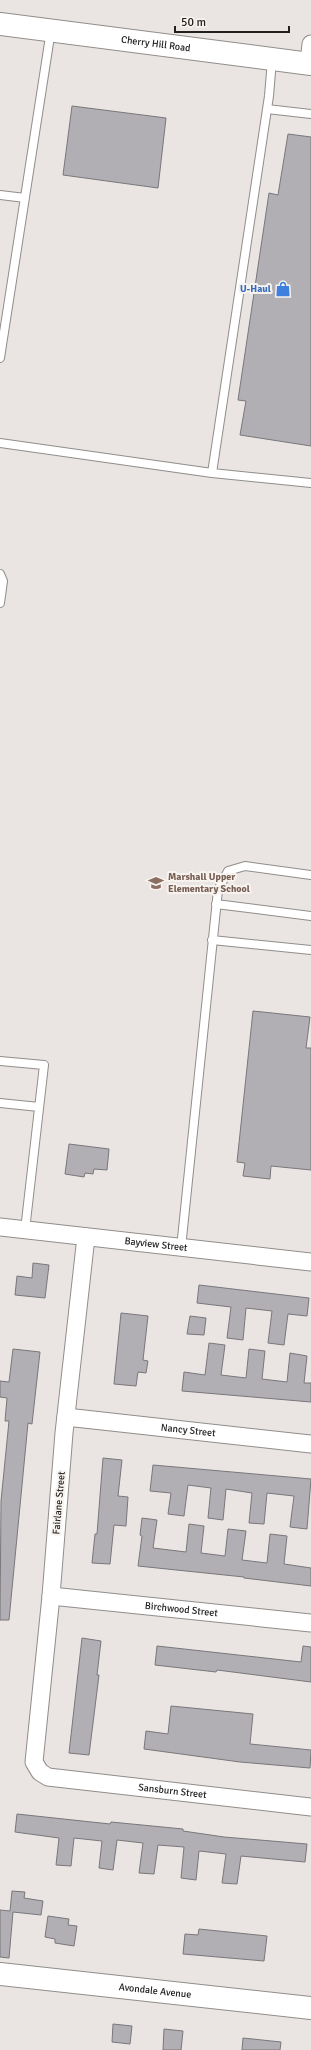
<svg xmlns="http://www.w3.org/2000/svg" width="311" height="2050" viewBox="0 0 311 2050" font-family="Signika,sans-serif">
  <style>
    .building { fill: #b1afb4; stroke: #79777b }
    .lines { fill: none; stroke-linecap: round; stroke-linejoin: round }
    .lane-casing { stroke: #918d8a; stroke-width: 10 }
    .street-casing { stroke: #918d8a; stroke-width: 19 }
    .secondary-casing { stroke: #918d8a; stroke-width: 24 }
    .lane { stroke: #fff; stroke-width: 8 }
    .street { stroke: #fff; stroke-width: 17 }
    .secondary { stroke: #fff; stroke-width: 22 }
    .labels { text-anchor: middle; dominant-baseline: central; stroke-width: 4; stroke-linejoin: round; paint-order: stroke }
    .street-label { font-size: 10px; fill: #22201f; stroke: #f7f3ef }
    .shop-label { font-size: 10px; font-weight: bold; fill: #366cbe; stroke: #f7f3ef; text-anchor: end }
    .education-label { font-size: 10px; font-weight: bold; fill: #785e54; stroke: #f7f3ef; text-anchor: start }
  </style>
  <rect width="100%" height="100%" fill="#eae5e2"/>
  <path class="building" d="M72,106l94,12 -8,70 -95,-13z
    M288,134l23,3v309l-71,-11 6,-34 -8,-1 31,-207 9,2z
    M253,1011l57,6 -4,31h5v122l-40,-4 -1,13 -27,-3 2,-13 -8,-1z
    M69,1144l40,5 -2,21 -13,-1 -1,5 -8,-1 -1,4 -19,-3z
    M33,1263l16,2 -4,33 -30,-3 2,-19 15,2z
    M199,1285l110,13 -2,18 -19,-2 -4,31 -16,-2 4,-32 -26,-3 -3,32 -16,-2 4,-31 -34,-4z
    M121,1313l27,3 -5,44 5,1 -2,12 -8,-1 -2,14 -22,-2z
    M190,1316l16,2 -2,17 -17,-1z
    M209,1343l16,2 -4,30 25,3 3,-29 16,2 -3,28 25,3 3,-29 17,3 -3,27h7v19l-129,-11 2,-19 21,3z
    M13,1349l27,3 -8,72 -4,-1 -19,197h-9l1,-119 8,-80h-4l2,-23 -7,-1v-16l9,1z
    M103,1458l19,2 -4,36 10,1 -2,29 -12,-1 -4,39 -18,-1 3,-29h2z
    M153,1465l158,14 -4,50 -17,-2 4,-31 -27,-3 -3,31 -15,-1 3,-30 -26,-4 -3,31 -15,-2 3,-30 -23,-3 -4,31 -16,-2 3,-21 -21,-2z
    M142,1518l15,2 -4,28 33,4 3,-28 15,2 -3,27 24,3 3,-27 18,2 -4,29 25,3 3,-29 17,2 -3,28 27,4v18l-67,-8v-1l-106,-11 4,-30 -2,-1z
    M82,1638l19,3 -4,34h2l-10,80 -20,-2z
    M157,1646l144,16 2,-16 8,1v35l-94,-12 -1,2 -61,-7z
    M171,1706l82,8 -3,30 61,6 -1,18 -70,-6 -96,-13 2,-18 22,3z
    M17,1814l93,10 1,-2 72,7v2l41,6 83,7 -2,18 -64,-6 -4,28 -15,-1 4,-29 -27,-3 -3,29 -15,-2 3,-31 -26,-2 -4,29 -15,-1 4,-30 -26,-3 -4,30 -14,-2 3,-27 -28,-3 -3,28 -15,-1 3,-27 -44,-6z
    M12,1891l13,1 -1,6 19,3 -2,14 -28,-3 -4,46 -9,-1v-47l10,1z
    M48,1916l21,3 -1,6 9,1 -3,20 -19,-3v-4l-10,-2z
    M199,1929l68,7 -3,25 -81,-7 2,-20 13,1z
    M113,2024l19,2 -2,18 -18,-2z
    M164,2029l19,2 -2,19h-18z
    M243,2038l38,4 -1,8h-38z"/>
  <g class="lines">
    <g class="lane-casing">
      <path id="lane" d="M267,109l44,5
        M0,195l25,3
        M0,358l51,-328
        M0,443l212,30 57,-377 3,-36
        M212,473l99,10
        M0,574l3,7 -3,22
        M216,904l95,12
        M212,940l99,10
        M0,1061l44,4 -19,165
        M0,1103l39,4
        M181,1248l37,-358 10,-19 17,-5 66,9"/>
    </g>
    <g class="street-casing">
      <g id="street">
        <path d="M309,63l2,-19"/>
        <path id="s1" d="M0,1227l311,35"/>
        <path id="s2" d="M86,1237l-22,196 -13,163 -17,166 6,10 8,5 263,30"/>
        <path id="s3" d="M66,1417l245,27"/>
        <path id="s4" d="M51,1596l260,27"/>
      </g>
    </g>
    <g class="secondary-casing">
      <g id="secondary">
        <path id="s5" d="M0,24l311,40"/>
        <path id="s6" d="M0,1974l311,34"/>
      </g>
    </g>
    <use href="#lane" class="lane"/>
    <use href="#street" class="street"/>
    <use href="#secondary" class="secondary"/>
  </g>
  <defs>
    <g id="shop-bare" transform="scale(1.2)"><path d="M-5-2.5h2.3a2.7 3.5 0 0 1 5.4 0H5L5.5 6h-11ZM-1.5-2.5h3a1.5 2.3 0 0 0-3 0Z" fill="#3f7fe0" stroke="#f7f3ef" stroke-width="2.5" paint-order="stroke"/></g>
    <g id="school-bare" transform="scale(1.2)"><path d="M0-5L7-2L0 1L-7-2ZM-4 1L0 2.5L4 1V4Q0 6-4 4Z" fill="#8d6e63" stroke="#f7f3ef" stroke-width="2.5" paint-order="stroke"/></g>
  </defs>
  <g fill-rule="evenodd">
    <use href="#shop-bare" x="283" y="289"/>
    <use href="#school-bare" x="156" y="883"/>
  </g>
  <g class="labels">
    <g class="street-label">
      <text stroke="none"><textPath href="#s5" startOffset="157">Cherry Hill Road</textPath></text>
      <text stroke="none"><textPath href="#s1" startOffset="157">Bayview Street</textPath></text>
      <text stroke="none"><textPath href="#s3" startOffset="123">Nancy Street</textPath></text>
      <text transform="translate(59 1503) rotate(-85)">Fairlane Street</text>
      <text stroke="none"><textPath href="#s4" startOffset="131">Birchwood Street</textPath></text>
      <text stroke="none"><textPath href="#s2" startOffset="674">Sansburn Street</textPath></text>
      <text stroke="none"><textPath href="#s6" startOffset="156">Avondale Avenue</textPath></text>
    </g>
    <g class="shop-label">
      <text x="271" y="289">U-Haul</text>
    </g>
    <g class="education-label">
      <text x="168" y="877">Marshall Upper<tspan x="168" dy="12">Elementary School</tspan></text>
    </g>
  </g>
  <path d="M175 26v6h114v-6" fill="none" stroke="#22201f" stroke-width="2"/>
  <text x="181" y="26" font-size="12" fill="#22201f" stroke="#f7f3ef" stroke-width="3" paint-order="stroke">50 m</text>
</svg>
